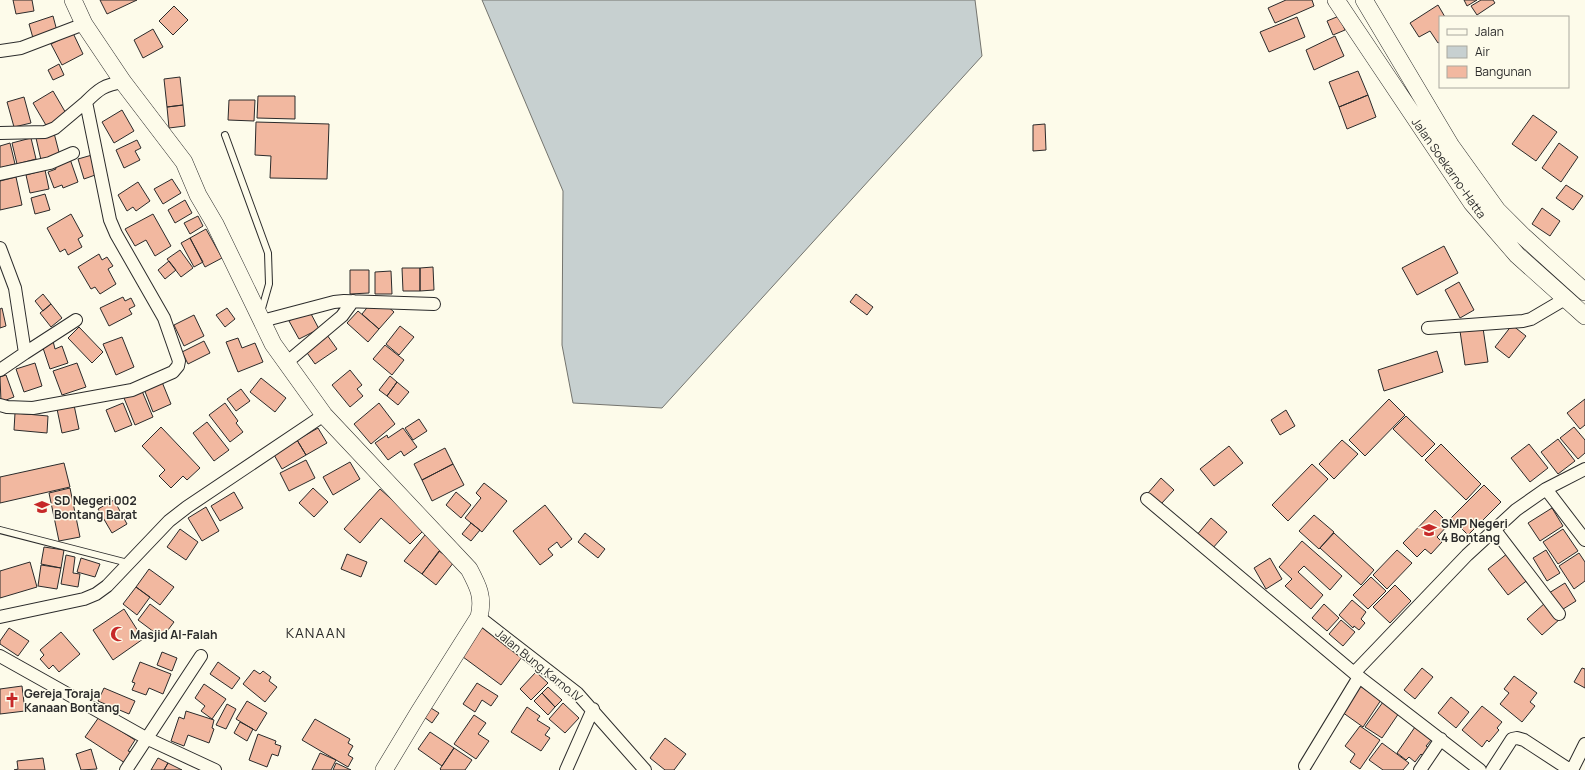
<svg xmlns="http://www.w3.org/2000/svg" width="1585" height="770" viewBox="0 0 1585 770" font-family="Manrope,sans-serif">
  <style>
    .water { fill: #c7d0d0; stroke: #74746e }
    .building { fill: #f2b8a0; stroke: #2b2b2b }
    .lines { fill: none; stroke-linecap: round; stroke-linejoin: round }
    .lane-casing { stroke: #2b2b2b; stroke-width: 8 }
    .street-casing { stroke: #2b2b2b; stroke-width: 14 }
    .secondary-casing { stroke: #2b2b2b; stroke-width: 18 }
    .lane { stroke: #fdfbea; stroke-width: 6 }
    .street { stroke: #fdfbea; stroke-width: 12 }
    .secondary { stroke: #fdfbea; stroke-width: 17 }
    .labels { text-anchor: middle; dominant-baseline: central; stroke-width: 3; stroke-linejoin: round; paint-order: stroke }
    .street-label { font-size: 12px; fill: #2b2b2b; stroke: #fdfbea }
    .poi-label { font-size: 12px; font-weight: bold; fill: #2b2b2b; stroke: #fdfbea; text-anchor: start }
    .quarter-label { font-size: 14px; letter-spacing: 1px; fill: #2b2b2b; stroke: #fdfbea }
  </style>
  <rect width="100%" height="100%" fill="#fdfbea"/>
  <path class="water" d="M482,0h493l7,56 -320,352 -89,-5 -11,-58 1,-154z"/>
  <path class="building" d="M13,0h19l2,11 -18,3z
    M100,0h37l-30,14z
    M1286,0h26l2,6 -39,17 -7,-15z
    M1464,0h13l-10,6z
    M1481,0h12l2,3 -18,12 -6,-9z
    M1438,5l7,12h-5v25l-2,1 -8,-12 -11,6 -9,-14z
    M174,6l14,14 -15,15 -14,-14z
    M53,16l4,15 -24,7 -4,-14z
    M1339,16l6,14 -12,5 -6,-14z
    M1297,17l8,20 -36,15 -9,-20z
    M153,29l10,18 -20,11 -9,-18z
    M73,33l10,21 -21,11 -11,-21z
    M1335,36l9,20 -30,14 -8,-20z
    M59,64l5,11 -11,5 -5,-10z
    M1358,71l10,24 -29,12 -10,-25z
    M180,77l3,28 -16,2 -3,-28z
    M53,91l14,24 -20,12 -14,-24z
    M1368,95l8,22 -29,12 -8,-22z
    M258,96h37v23l-38,-1z
    M24,97l7,26 -17,4 -7,-25z
    M229,100h26l-1,21 -26,-1z
    M183,105l2,21 -16,2 -2,-21z
    M122,110l12,21 -20,12 -12,-21z
    M1533,115l24,17 -21,29 -24,-17z
    M256,122l73,2 -2,55 -57,-1 1,-22 -16,-1z
    M1045,124l1,26 -13,1v-26z
    M54,133l6,23 -19,4 -5,-22z
    M31,138l5,21 -19,5 -5,-21z
    M137,140l4,8 -6,3 5,9 -16,8 -8,-18z
    M10,143l5,21 -15,4v-22z
    M1559,143l19,14 -17,25 -19,-14z
    M92,155l6,19 -14,5 -6,-20z
    M70,159l8,23 -15,6 -1,-3 -8,3 -6,-16 8,-3 -2,-5z
    M45,170l4,19 -19,4 -4,-18z
    M16,177l6,28 -22,5v-29z
    M172,179l9,14 -18,11 -9,-15z
    M138,182l12,19 -14,10 -3,-4 -6,4 -9,-16z
    M1566,185l17,11 -10,14 -17,-12z
    M45,194l5,16 -15,4 -4,-16z
    M185,200l7,13 -17,10 -7,-13z
    M1542,208l18,13 -10,15 -18,-12z
    M71,214l12,22 -5,3 4,8 -14,8 -3,-6 -5,3 -13,-24z
    M153,214l18,32 -16,10 -9,-16 -11,6 -10,-17z
    M198,216l5,10 -13,8 -6,-11z
    M206,229l16,29 -17,9 -15,-29z
    M190,238l13,24 -9,5 -13,-24z
    M1444,246l14,27 -41,22 -15,-27z
    M180,250l13,18 -12,9 -14,-18z
    M99,254l3,6 5,-3 6,9 -5,3 8,15 -16,10 -5,-7 -4,2 -13,-22z
    M169,261l7,9 -11,9 -7,-9z
    M433,267l1,23 -14,1v-23z
    M402,268h18v23h-17z
    M350,270h19v23l-19,1z
    M391,271l1,23h-17v-22z
    M1459,282l15,28 -14,8 -15,-28z
    M43,294l8,10 -8,7 -8,-10z
    M856,294l17,13 -6,8 -17,-13z
    M123,297l2,4 6,-3 4,8 -6,3 3,5 -23,12 -9,-18z
    M51,304l11,14 -11,9 -11,-14z
    M370,304h15l9,8 -15,17 -17,-15z
    M2,308l4,18 -6,2v-19z
    M227,308l8,11 -10,8 -9,-12z
    M309,310l10,19 -20,10 -10,-18z
    M358,311l21,18 -11,13 -21,-19z
    M194,315l10,21 -20,10 -10,-21z
    M1512,325l14,11 -17,22 -14,-11z
    M400,326l14,11 -15,18 -13,-11z
    M79,327l24,25 -11,11 -24,-25z
    M1483,328l5,34 -23,3 -5,-34z
    M327,335l10,14 -22,15 -10,-14z
    M122,337l12,30 -18,8 -13,-31z
    M238,338l4,10 13,-5 8,19 -25,10 -12,-30z
    M53,341l2,8 7,-3 6,17 -18,6 -8,-24z
    M204,341l6,12 -22,11 -6,-12z
    M385,345l19,15 -12,15 -19,-16z
    M1437,351l6,21 -59,19 -6,-21z
    M35,363l7,23 -18,6 -8,-23z
    M77,363l9,24 -24,8 -9,-24z
    M350,370l12,15 -5,4 6,7 -13,11 -18,-22z
    M6,375l8,22 -13,5 -1,-25z
    M390,376l7,6 -10,14 -8,-6z
    M261,378l25,20 -11,14 -25,-20z
    M162,382l9,22 -18,8 -9,-23z
    M397,382l12,10 -11,13 -11,-9z
    M241,389l9,12 -14,10 -9,-12z
    M142,391l11,26 -18,8 -11,-27z
    M1389,399l16,16 -40,41 -16,-16z
    M1585,399v26l-5,4 -13,-16z
    M123,403l9,22 -17,7 -9,-22z
    M225,403l13,18 -2,2 7,9 -13,10 -21,-27z
    M379,403l16,21 -24,20 -17,-20z
    M74,405l5,24 -17,4 -5,-24z
    M1286,410l9,16 -15,9 -9,-15z
    M15,413l33,3 -1,17 -33,-3z
    M1406,416l29,28 -13,13 -29,-28z
    M419,419l8,12 -14,9 -8,-12z
    M207,422l22,28 -15,11 -21,-28z
    M161,427l39,41 -13,12 -4,-4 -12,12 -12,-12 6,-6 -23,-24z
    M1574,427l11,13v13l-7,6 -18,-21z
    M318,428l9,15 -21,12 -9,-15z
    M403,428l14,19 -13,9 -3,-5 -13,9 -13,-17 12,-8 1,3z
    M1558,439l17,22 -17,13 -17,-22z
    M297,440l9,15 -24,14 -9,-16z
    M1342,440l16,14 -24,25 -15,-15z
    M1441,444l40,40 -15,16 -41,-40z
    M1529,444l19,24 -18,14 -19,-24z
    M1229,446l14,17 -29,23 -14,-17z
    M445,448l8,16 -31,16 -8,-16z
    M306,460l9,18 -26,13 -9,-18z
    M350,462l10,17 -27,16 -10,-18z
    M64,463l6,24 -70,16v-26z
    M453,464l11,21 -32,16 -10,-21z
    M1312,464l16,15 -40,42 -16,-16z
    M1161,478l13,12 -13,14 -13,-11z
    M484,483l23,18 -25,31 -17,-14 16,-20 -5,-5z
    M1484,485l17,17 -33,33 -17,-17z
    M70,488l10,49 -21,4 -10,-48z
    M313,488l15,14 -14,15 -15,-14z
    M380,489l45,40 -15,15 -29,-26 -21,25 -16,-14z
    M234,492l9,16 -23,13 -9,-15z
    M456,492l15,13 -10,13 -15,-13z
    M114,500l13,24 -15,9 -14,-24z
    M545,505l27,34 -11,9 -4,-6 -9,7 5,6 -13,10 -27,-34z
    M206,507l13,24 -17,10 -14,-23z
    M1552,508l11,18 -23,15 -12,-18z
    M1435,510l14,14 -12,13 5,5 -11,12 -6,-5 -8,8 -14,-14z
    M1314,515l20,17 -15,17 -20,-18z
    M1211,518l16,14 -15,17 -16,-13z
    M471,523l9,7 -9,11 -9,-7z
    M180,529l18,13 -12,18 -19,-13z
    M1563,529l15,22 -20,13 -15,-22z
    M585,533l20,16 -7,9 -20,-16z
    M1334,533l40,37 -13,15 -41,-37z
    M425,535l17,13 -20,26 -18,-13z
    M1302,541l40,35 -12,14 -26,-24 -6,6 25,23 -12,14 -26,-23 7,-7 -13,-12z
    M44,547l20,3 -3,18 -20,-4z
    M1397,550l15,13 -25,26 -14,-14z
    M1546,550l14,23 -13,8 -14,-23z
    M439,551l15,11 -18,23 -14,-11z
    M1508,553l21,26 -21,16 -20,-26z
    M1579,553l6,9v19l-11,8 -15,-23z
    M347,554l20,8 -6,15 -20,-8z
    M66,555l9,2 -2,16 7,1 -2,13 -17,-3z
    M81,558l19,6 -5,13 -18,-5z
    M1270,558l12,21 -16,10 -12,-21z
    M30,562l7,25 -37,11v-27z
    M41,565l20,3 -4,21 -19,-3z
    M149,569l25,18 -14,18 -24,-18z
    M1371,577l15,14 -18,18 -15,-14z
    M1565,583l11,18 -16,10 -11,-18z
    M1395,585l16,16 -21,22 -17,-16z
    M136,587l14,10 -13,18 -14,-11z
    M1352,600l14,12 -5,7 4,4 -6,7 -5,-4 -1,2 -14,-13z
    M1545,603l15,16 -18,16 -15,-16z
    M150,604l24,18 -12,16 -24,-18z
    M1324,604l15,14 -12,13 -15,-13z
    M124,609l19,30 -30,21 -20,-30z
    M1341,620l14,12 -12,14 -14,-12z
    M480,626l42,31 -21,28 -42,-31z
    M9,628l20,13 -11,15 -18,-12v-3z
    M61,632l19,22 -21,18 -6,-7 -4,4 -9,-10 4,-4 -4,-5z
    M162,652l15,6 -5,13 -15,-6z
    M140,662l31,12 -8,20 -14,-6 -3,7 -14,-5 3,-7 -3,-1z
    M218,662l22,16 -8,11 -22,-15z
    M1422,668l11,9 -18,22 -11,-9z
    M1582,668l3,1v19l-11,-6z
    M254,670l6,4 3,-3 8,6 -2,4 8,6 -12,15 -22,-18z
    M536,672l12,11 -17,17 -11,-11z
    M1514,676l23,17 -7,9 5,4 -13,16 -22,-18 9,-11 -5,-4z
    M477,683l21,13 -7,10 -9,-6 -7,12 -12,-8z
    M204,684l22,15 -14,20 -11,-8 4,-5 -10,-8z
    M22,686l3,25 -25,3v-25z
    M1360,686l21,14 -18,27 -21,-15z
    M548,687l14,13 -7,7 -13,-14z
    M104,688l31,13 -6,13 -31,-13z
    M542,693l13,14 -7,8 -14,-14z
    M1451,697l18,15 -13,16 -18,-15z
    M247,701l20,12 -11,18 -20,-12z
    M1383,702l16,11 -17,25 -17,-11z
    M563,703l16,15 -14,15 -16,-14z
    M227,704l9,5 -10,20 -10,-4z
    M426,705l13,8 -7,10 -12,-9z
    M1482,706l20,16 -5,6 2,2 -10,12 -2,-2 -5,7 -20,-17z
    M527,707l13,9 -3,4 13,8 -5,7 5,3 -9,13 -30,-19z
    M186,711l28,9 -2,8 2,1 -5,14 -21,-8 -4,11 -13,-5 8,-24 5,2z
    M474,715l12,8 -8,11 11,7 -13,18 -22,-15z
    M99,717l36,23 -7,11 4,1 -7,11 -40,-26z
    M315,719l35,20 -2,4 5,3 -5,9 5,3 -5,9 -46,-27z
    M240,722l13,7 -6,12 -13,-8z
    M1360,726l20,14 -20,29 -10,-7 5,-8 -10,-8z
    M1415,727l17,12 -6,7 3,2 -6,8 -2,-2 -6,8 -6,-5 -3,3 -9,-7z
    M430,732l24,16 -12,18 -24,-17z
    M258,734l18,7 -1,3 6,2 -3,10 -6,-2 -5,13 -18,-7z
    M665,738l21,16 -12,16h-9l-15,-12z
    M1382,743l27,20 -6,7h-20l-14,-10z
    M454,748l18,12 -7,10h-24l-1,-1z
    M91,749l6,20 -16,1 -5,-16z
    M320,753l16,7 -5,10h-19z
    M43,758l2,12h-31l4,-1 -1,-8z
    M158,758l10,5 -4,7h-13z
    M168,763l14,7h-18z
    M336,763l15,7h-18z"/>
  <g class="lines">
    <g class="lane-casing">
      <path id="lane" d="M225,135l43,118 1,31 -8,28
        M0,530l128,33"/>
    </g>
    <g class="street-casing">
      <path id="street" d="M0,51l21,-3 63,-24
        M0,133l45,-1 10,-4 31,-26
        M0,174l50,-11 23,-10
        M0,248l15,40 10,65 -25,17
        M262,321l72,-19 10,-1 90,3
        M1428,328l95,-7 8,-2 34,-20
        M25,353l51,-33
        M286,363l56,-47 11,-15
        M0,405l7,2 26,1 99,-18 41,-18 5,-6 1,-5 -15,-43 -48,-84 -6,-14 -24,-118c13,-13 18,-17 37,-20
        M1546,489l39,51
        M1147,499l207,174
        M1494,529l65,85
        M0,617l84,-18 12,-5 11,-8 62,-65 18,-14 137,-92
        M479,617l98,76 68,77
        M0,656l146,82 69,32
        M1305,766l54,-89
        M126,770l75,-114
        M566,770l27,-61
        M1420,770l21,-31
        M1480,770l-126,-97 113,-118 49,-45 30,-21 39,-20
        M1492,770l20,-31 5,-1 7,2 46,30
        M1572,770l13,-26"/>
    </g>
    <g class="secondary-casing">
      <path id="secondary" d="M73,0l11,24 39,58 61,80 14,33 17,29 58,120 51,71 145,154c9,17 15,28 10,48l-60,95 -35,58
        M1336,0l136,203 45,52 68,61
        M1364,0l87,146 46,64 26,26 62,56"/>
    </g>
    <use href="#lane" class="lane"/>
    <use href="#street" class="street"/>
    <use href="#secondary" class="secondary"/>
  </g>
  <defs>
    <g id="school-bare" transform="scale(1.2)"><path d="M0-5L7-2L0 1L-7-2ZM-4 1L0 2.5L4 1V4Q0 6-4 4Z" fill="#c62828" stroke="#fdfbea" stroke-width="2.5" paint-order="stroke"/></g>
    <g id="mosque-bare" transform="scale(1.2)"><path d="M3.5-4.9A6 6 0 1 0 3.5 4.9A5 5 0 1 1 3.5-4.9Z" fill="#c62828" stroke="#fdfbea" stroke-width="2.5" paint-order="stroke"/></g>
    <g id="church-bare" transform="scale(1.2)"><path d="M-1.2-6h2.4v3.5h3.3v2.4h-3.3V6h-2.4V-.1h-3.3v-2.4h3.3Z" fill="#c62828" stroke="#fdfbea" stroke-width="2.5" paint-order="stroke"/></g>
  </defs>
  <g fill-rule="evenodd">
    <use href="#school-bare" x="42" y="507"/>
    <use href="#school-bare" x="1429" y="530"/>
    <use href="#mosque-bare" x="118" y="634"/>
    <use href="#church-bare" x="12" y="700"/>
  </g>
  <g class="labels">
    <g class="street-label">
      <text transform="translate(1449 168) rotate(55)">Jalan Soekarno-Hatta</text>
      <text transform="translate(539 665) rotate(39)">Jalan Bung Karno IV</text>
    </g>
    <g class="poi-label">
      <text x="54" y="500">SD Negeri 002<tspan x="54" dy="14">Bontang Barat</tspan></text>
      <text x="1441" y="523">SMP Negeri<tspan x="1441" dy="14">4 Bontang</tspan></text>
      <text x="130" y="634">Masjid Al-Falah</text>
      <text x="24" y="693">Gereja Toraja<tspan x="24" dy="14">Kanaan Bontang</tspan></text>
    </g>
    <g class="quarter-label">
      <text x="316" y="632">KANAAN</text>
    </g>
  </g>
  <rect x="1439" y="16" width="130" height="72" fill="#fdfbea" stroke="#a9a89e"/>
  <rect x="1447" y="29" width="20" height="6" fill="#fdfbea" stroke="#a9a89e"/>
  <text x="1475" y="36" font-size="12" fill="#2b2b2b">Jalan</text>
  <rect x="1447" y="46" width="20" height="12" fill="#c7d0d0" stroke="#a9a89e"/>
  <text x="1475" y="56" font-size="12" fill="#2b2b2b">Air</text>
  <rect x="1447" y="66" width="20" height="12" fill="#f2b8a0" stroke="#a9a89e"/>
  <text x="1475" y="76" font-size="12" fill="#2b2b2b">Bangunan</text>
</svg>
